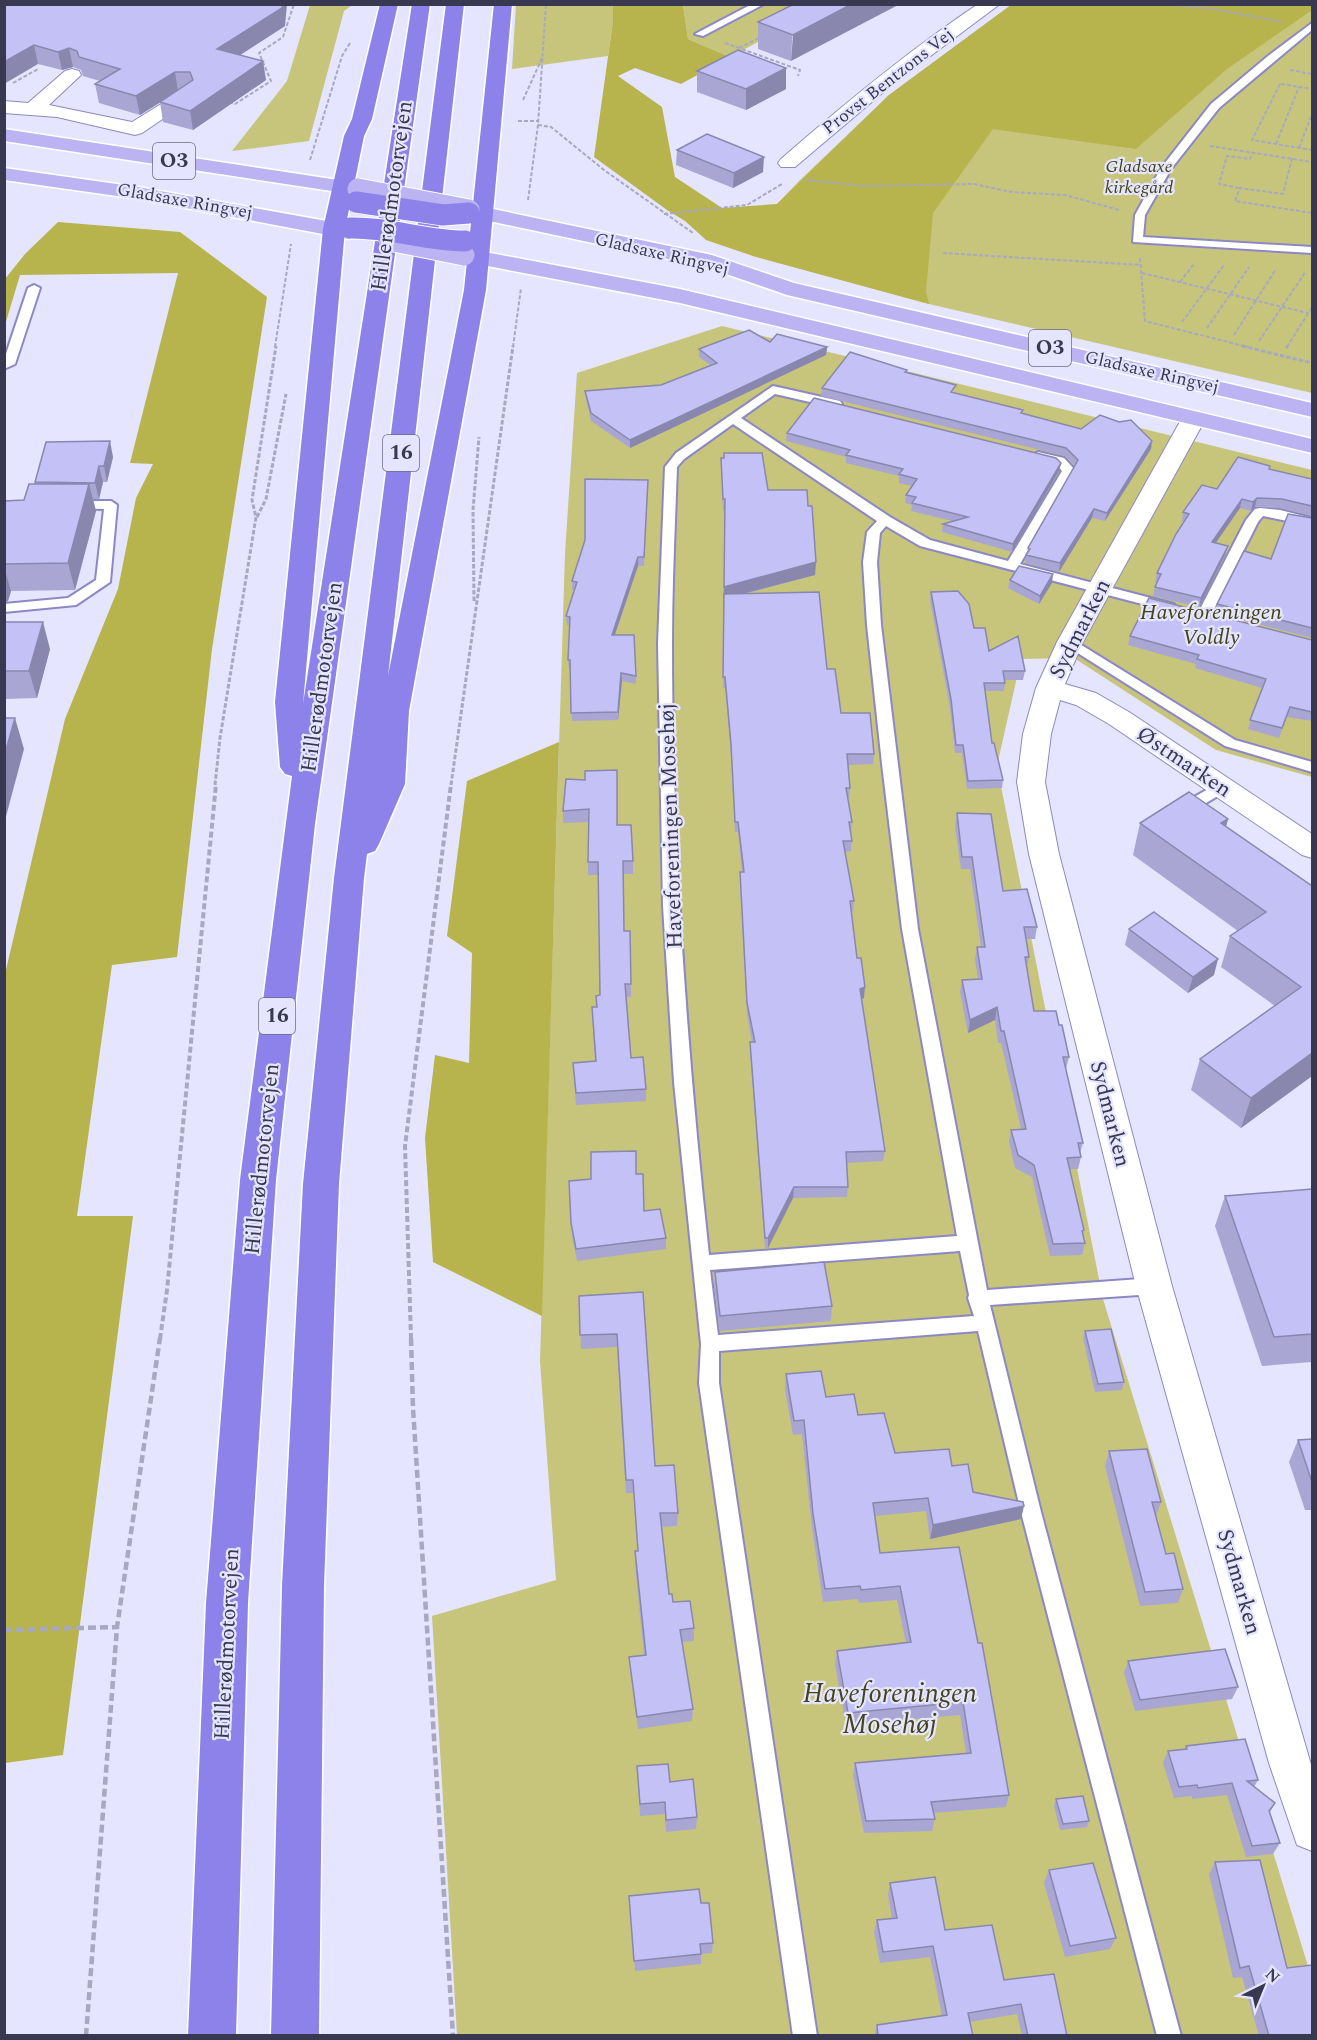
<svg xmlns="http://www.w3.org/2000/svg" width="1317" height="2040" viewBox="0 0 1317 2040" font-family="Spectral,serif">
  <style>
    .green { fill: #c7c57b }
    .forest { fill: #b7b34d }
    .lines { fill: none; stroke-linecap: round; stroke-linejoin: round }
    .lane-casing { stroke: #8c88c4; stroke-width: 4 }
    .street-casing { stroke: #8c88c4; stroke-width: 2 }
    .primary-casing { stroke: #fff; stroke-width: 3 }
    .highway-casing { stroke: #fff; stroke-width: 3 }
    .path-far3 { stroke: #a8a8c1; stroke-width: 2; stroke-dasharray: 4 2; stroke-linecap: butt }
    .path-far2 { stroke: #a8a8c1; stroke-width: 3; stroke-dasharray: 4.5 2; stroke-linecap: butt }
    .path-far1 { stroke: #a8a8c1; stroke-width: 4; stroke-dasharray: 6 3; stroke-linecap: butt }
    .path { stroke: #a8a8c1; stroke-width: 4.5; stroke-dasharray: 8 4; stroke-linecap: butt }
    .lane { fill: #fff; fill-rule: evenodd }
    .street { fill: #fff; fill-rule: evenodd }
    .primary { fill: #bbb3f2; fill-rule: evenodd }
    .highway { fill: #8d81ea; fill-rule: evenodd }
    .primary-bridge-casing { stroke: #fff; stroke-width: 23; stroke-linecap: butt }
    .highway-bridge-casing { stroke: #fff; stroke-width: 23; stroke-linecap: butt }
    .primary-bridge { stroke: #bbb3f2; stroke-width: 21 }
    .highway-bridge { stroke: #8d81ea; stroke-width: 21 }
    .wall { fill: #a9a6d4 }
    .shaded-wall { fill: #8987ad }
    .building { fill: #c4c1f7; stroke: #8987ad; stroke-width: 1.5 }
    .labels { text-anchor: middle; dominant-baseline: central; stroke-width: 4.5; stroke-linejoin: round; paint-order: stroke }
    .far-street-label { font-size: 18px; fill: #393851; stroke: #e5e5ff }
    .far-park-label { font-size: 18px; font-style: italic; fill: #454319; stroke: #e5e5ff }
    .shield { fill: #e5e5ff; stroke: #6d6c85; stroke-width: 1.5 }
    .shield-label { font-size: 21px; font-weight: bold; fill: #393851 }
    .street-label { font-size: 22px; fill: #393851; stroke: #e5e5ff }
    .park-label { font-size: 22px; font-style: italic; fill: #454319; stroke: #e5e5ff }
    .near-park-label { font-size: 27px; font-style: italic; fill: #454319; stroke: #e5e5ff }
  </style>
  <rect width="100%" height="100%" fill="#e5e5ff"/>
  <path class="green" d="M310,5h42l-8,6 -35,130 -77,10 55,-70z
    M516,5h97v16l-5,35 -96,13z
    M683,5h144l-97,52 -42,-18z
    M1011,5h301v388l-383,-89 -176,-48 24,-52 22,-23 90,-86z
    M722,326l590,144v307l-96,-27 -142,-92 -53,1 -24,107 106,533 209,680v56h-855l-25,-419 124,-36 -16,-219 25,-808 12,-180z"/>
  <path class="forest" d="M613,5h70l5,34 42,18 -49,27 -46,-16 -17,8 44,31 13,70 47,31 55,-4 112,-109 122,-90h301v5l-85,59 -91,80 -143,-20 -60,84 -7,79 3,12 -176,-48 -47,-16 -21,-19 -18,-11 -73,-53 19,-136z
    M58,222l122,10 87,65 -55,352 -35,308 -65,8 -35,251h56l-70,539 -58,8v-789l60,-255 53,-130 18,-91 17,-34 -23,-1 48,-190 -158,2 -15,50v-46l20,-25z
    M559,742l-17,574 -109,-54 -8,-124 10,-83 34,8 3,-110 -25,-17 20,-155z"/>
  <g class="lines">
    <g class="lane-casing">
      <path id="lane" d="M752,4h12l-61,32 -8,-2z
        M1312,23v7l-93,78 -48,61 -26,46 -2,22 169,10v6l-179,-11 2,-27 26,-47 50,-64 57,-48z
        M34,285l6,3 -25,76 -11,5v-9l24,-72z
        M773,386l67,15 2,3 -6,4 -61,-14 -34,24 149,99 40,23 78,21 54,-90 -6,-7 -22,-5 -2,-3 6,-4 26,6 11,12 -55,94 154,40 2,3 -7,4 -249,-65 -34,-20 -6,7 -3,29 4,63 37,304 69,361 167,-12 7,3 2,5 -2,5 -7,3 -164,11 51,207 140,524h-24l-136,-524 -43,-181 -259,20v32l98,653h-24l-94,-653 2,-39 -27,-262 -11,-176 -5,-263 7,-176 11,-14zM733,424l144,97 -10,11 -4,30 4,63 15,139 20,165 55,307 -248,19c-22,-203 -37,-407 -37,-611 0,-59 3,-118 5,-177l7,-8zM960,1251l9,44 -1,3 6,18 -256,19 -8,-65z
        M71,501h40l6,4 -7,77 -34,23 -72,7v-8l64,-6 28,-18 8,-71 -38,-1 -1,-3 1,-3z
        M1260,508l20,2 32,8v8l-49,-10 -5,6 -47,93 -2,3h-10l-2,-3 49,-95 9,-11z
        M1070,638l165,102 77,22v10l-87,-26 -160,-101 -2,-3z
        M1221,782l7,5 -2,4 -40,24h-10l-3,-4 3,-4z"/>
    </g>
    <g class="street-casing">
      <path id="street" d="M978,4h22l-107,80 -98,83h-14l-3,-4 3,-4c63,-55 127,-108 197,-155z
        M72,69l7,2 2,4 -32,30 83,17 47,-29h14l2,4 -53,36 -7,2 -78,-18 -53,-4v-12l24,2 37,-32z
        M1194,411l8,2 4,5 -123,224 -18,42 31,9 33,19 183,122v24l-10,-3 -193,-131 -33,-19 -16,-5 -9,34 -6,48 14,72 113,432 140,482v83l-15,-6 -28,-82 -133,-477 -107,-432 -12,-72 6,-48 13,-46 21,-46 125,-224 4,-5z"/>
    </g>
    <g class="primary-casing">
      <path id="primary" d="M4,129l354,54 7,2 4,4 -4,4 -7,2 -354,-54z
        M4,168l134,19 211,38 8,2 3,5 -3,5 -8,2 -211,-40 -134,-19z
        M469,204l243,51 82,28 518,120v14l-525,-122 -81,-28 -245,-52 -3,-5 3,-5z
        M464,248l216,41 632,150v14l-632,-150 -224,-43 -3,-5 3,-5z"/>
    </g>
    <g class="highway-casing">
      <path id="highway" d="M380,4h18l-26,115 -8,17 -19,93 -42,475 109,-700h18l-115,820 -39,356 -28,423 -12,433h-48l18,-433 34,-423 52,-404 -7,-2 -5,-7 -5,-65 48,-473 21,-93 8,-17z
        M446,4h18l-76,672 76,-386 30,-286h18l-26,286 -77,421 -4,73 -26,60 -4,7 -8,3 -3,24 -25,306 -15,402 -5,450h-48l11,-450 21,-402 31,-306z"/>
    </g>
    <path class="path-far3" d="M1163,4l49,5 71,13
      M725,43l75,27 -2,6
      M739,48l22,-11
      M1290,70l22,4
      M13,83l25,-14
      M1280,84l-28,56 60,10
      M1281,84l31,5
      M523,100l20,-44
      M229,102l6,2 36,-23 -12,-28 24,-16 11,-33
      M518,121h20
      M538,125l13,2 53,43 89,63
      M1276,144l23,-57
      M1210,146l102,16
      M1299,148l13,-34
      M1292,158l-9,36 -43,-6 -5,13 77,12
      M310,160l32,-104 8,-13
      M806,180l60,6 108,-2 37,8 54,3 54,15
      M1239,188l-20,-4 8,-28 23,3 3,-6
      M528,200l10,-75 8,-121
      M664,214l83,-9 35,-21
      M943,253l198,12
      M1140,258l5,63 103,26
      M1142,273l170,41
      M1180,282l14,-18
      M1182,322l42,-57
      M1207,328l42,-61
      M1234,335l42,-66
      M1259,341l47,-70
      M275,347l16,-103
      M513,347l8,-59
      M1287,347l25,-40"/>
    <path class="path-far2" d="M1242,346l70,17
      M1286,348l2,-2
      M257,517l9,-18 20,-105
      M474,601l-1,-91 6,-73
      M215,785l5,-47 36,-221 -4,-17 24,-154
      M451,785l62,-439"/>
    <path class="path-far1" d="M160,1339l7,-49 49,-506
      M411,1339l-6,-193 46,-362"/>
    <path class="path" d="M411,1338l2,70 40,628
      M4,1630l113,-3
      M86,2036l31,-409 43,-289"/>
    <use href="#lane" class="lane"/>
    <use href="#street" class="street"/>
    <use href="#primary" class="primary"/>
    <use href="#highway" class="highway"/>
    <g class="primary-bridge-casing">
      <path id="primary-bridge" d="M358,189l111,21
        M389,240l75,15"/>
    </g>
    <g class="highway-bridge-casing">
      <path id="highway-bridge" d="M356,202l87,13 26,-2
        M350,228c39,-1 76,13 115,13"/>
    </g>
    <use href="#primary-bridge" class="primary-bridge"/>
    <use href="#highway-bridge" class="highway-bridge"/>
  </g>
  <path class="wall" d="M4,4l281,22 -45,29 26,25 -73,50 -30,-8 -3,-20h1l-21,13 -41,-12 -4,-19 5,-3 -17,-5 -2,-6 -8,-3 -11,3 -24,-6z
    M794,4l-3,57 -33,-12v-27z
    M786,68v21l-40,21 -49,-18v-21z
    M677,150l86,22 -30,16 -57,-23z
    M770,342l57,5 -1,8 -196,93 -39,-27 -5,-22 -1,-8 76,-6 49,-20 -11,-8v-8z
    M907,370v3l48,20 68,17 -1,3 129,36 -46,72 -13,-3 -33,54 -34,-9 3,-15 47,-82 -10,-10 -244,-60 1,-8z
    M787,433l274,30 -2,8 -47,81 -70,-20 1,-8 9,-3 -41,-10 1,-6 -7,-2 1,-8 6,-9 -13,-3v-7l-53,-13v-6l-60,-16z
    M113,457l-6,25h-4l-4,17h-6l3,12 -21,79 -64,1 -3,10 -4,2v-102l20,-1 11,-16v-2z
    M721,458l47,32 40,16 8,56 -1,13 -71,19 83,75 14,44 33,41 -1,10 -25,1 2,23 -1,10h-1l4,24 -1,11 1,8 -1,10 -6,1 9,49 -1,11h-2l6,46 7,40 -2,1 23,152 -2,10 -37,2 2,24 -1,10 -54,1 -25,50h-3l-15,-196v-10h2l-5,-28 -7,-131v-11h2l-4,-40h-3l-4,-77 -6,-67h-2l2,-177h-2z
    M1270,469l42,10v37l-32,-8 -25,-1 -4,4 -11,-3 -24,35 9,12 -26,52 -46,-11 2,-9 2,-4 -2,-1 2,-9 27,-51 -2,-1 1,-9 34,-23z
    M648,488l-4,78h-6l-23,69h19l2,49 -14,-3 -4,39 -46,1 -2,-52h-1l-1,-9 2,-35h-3l-1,-9 9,-26h-3v-9z
    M1312,518v120l-97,-25 2,-9 54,-45z
    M1010,580l42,3 -13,21 -31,-16z
    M931,592l43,36 15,23 36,20 -2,9h-19l1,3 -1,8h-19l7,52 11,37 -1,8 -35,1 -5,-36h-7l-5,-45 -20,-108z
    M4,622l46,27 -13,49 -33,1z
    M1130,636l182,4v81l-25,-4 -8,21 -31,-9 14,-41 -67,-20 1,-4 -68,-19z
    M566,779l51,46 16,36v13h-10l1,57h6l1,66h-5l5,61 15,31v12l-70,4 -3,-42 22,-2 -3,-54h4v-11l4,-1 -2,-120h-10v-53l-25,1v-12z
    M957,813l46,78 34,36 -2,12h-9l3,18 -2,9 7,45 25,14 10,32 -3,12 17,74 -3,10 1,4 -3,12h-9l15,61 -1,6 2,7 -3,12 -32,1 -18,-79 -17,-9 -6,-26 2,-12 10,-1 -20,-86h-3l-3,-23 -27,13 -8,-41 2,-12 16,-1 -3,-20 2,-12h4l-11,-78h-9l-6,-43z
    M1228,819l-2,8 86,59v190l-71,52 -50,-38 9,-31 75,-53 -54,-39 9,-31 8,-5 -105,-76 7,-32z
    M1129,929l85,46 -26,18 -63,-48z
    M636,1174l8,37 22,27v11l-89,12 -5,-26 -3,-54z
    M1312,1189v173l-50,4 -47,-140 10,-30z
    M715,1272l117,34 -1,15 -111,10 -6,-44z
    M643,1292l12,174 23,47 -1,13 -16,1 8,67 4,8 21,26v13l-12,1 11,67 -1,12 -54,8 -8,-60 -1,-12 15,-2 -9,-91v-13h3l-4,-58h-8l-9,-146 -36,2 -2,-53z
    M1085,1331l39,51 -2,8 -27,2 -12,-54z
    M786,1374l72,41 37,38 57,13 21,26 48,27 -91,20 -4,-28 -51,5 5,37 98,90 31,152 -3,12 -72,6 1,6 -3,12 -68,2 -11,-58 2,-12 111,-10 -6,-38 -114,10 -11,-61 2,-13 69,-8 -9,-43 -38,3 -1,-4 -35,3 -11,-74 -10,-94 -9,1 -8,-46z
    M1312,1439v71h-7l-16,-48 9,-22z
    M1109,1451l52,51 -5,14 10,38 17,35 -5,14 -38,3 -35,-140z
    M1128,1661l110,26 -6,12 -97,12 -11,-38z
    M1186,1746l72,34 -4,7 21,16 -5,9 10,31 -7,11 -27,3 -19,-62 -35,4v-3l-18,2 -11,-35 5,-12 17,-2z
    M637,1766l33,16 27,35 -1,12 -30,3 -1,-18 -25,2z
    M1056,1799l33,22 -2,6 -27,3 -6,-24z
    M1215,1862l72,106 25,68h-53l-17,-59 -9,1 -24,-104z
    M1049,1870l67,68 -6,11 -45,8 -21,-74z
    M890,1883l114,97 63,56h-45l-5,-22 -47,8 3,14h-99l3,-11 65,-9 -12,-59 -50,6 -6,-31 3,-12 15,-1 -4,-24z
    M629,1896l72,7 12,40 -1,10 -11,1v10l-66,7z"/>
  <path class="shaded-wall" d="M283,4h4l-2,22 -65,42 -3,-19z
    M852,4h48l-109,57 2,-26z
    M34,45l4,19 -34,20v-22z
    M69,48l4,19 -11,3 -4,-18z
    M263,61l3,19 -73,50 -3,-19z
    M786,68v21l-40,21v-21z
    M175,72l3,19 -38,24 -4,-19z
    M764,157l-1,15 -30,16 1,-15z
    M827,347l-1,8 -196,93v-8z
    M110,441l3,16 -6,25 -3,-16z
    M1152,441l-1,8 -46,72 2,-8z
    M1061,463l-2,8 -47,81 1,-8z
    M99,466l4,16 -4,17 -4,-16z
    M89,484l7,27 -21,79 -7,-27z
    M1257,498l-2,9 -4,4 2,-9z
    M1242,499l-2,9 -30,43 2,-9z
    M1094,509l-2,9 -33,54 1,-9z
    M1228,546l-3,9 -26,52 2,-9z
    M638,557v9l-26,77v-8z
    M816,562l-1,13 -92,24 1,-12z
    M4,567l7,24 -3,10 -4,2z
    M1053,574l-1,9 -13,21 1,-8z
    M43,622l7,27 -13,49 -8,-27z
    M621,673l1,8 -4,39v-8z
    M15,718l9,31 -20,75v-67z
    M1228,819l-9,31 2,-27z
    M1218,959l-4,16 -26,18 5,-16z
    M865,987l-1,11 -5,2 1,-11z
    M997,1007l-2,13 -27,13 2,-13z
    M1312,1053v23l-71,52 10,-30z
    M794,1187l-1,11 -25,50v-10z
    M1024,1506l-3,13 -91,20 3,-14z"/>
  <path class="building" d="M4,4h279l-1,4 -65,41 46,12 -73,50 -30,-9 33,-22 -3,-8h-15l-39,24 -41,-12 25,-15 -41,-12 -2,-6 -8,-3 -11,4 -24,-7 -30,17z
    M794,4h58l-59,31 -35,-13z
    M738,50l48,18 -40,21 -49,-18z
    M707,134l57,23 -30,16 -57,-23z
    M749,330l21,12 7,-8 50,13 -197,93 -39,-27 -6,-22 76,-6 56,-22 -18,-14z
    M850,352l57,18 -2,2 51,13 -5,7 72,18 -2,3 60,16 19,-14 19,7 12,-2 21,21 -45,72 -13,-4 -34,54 -34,-8 4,-6 -2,-1 50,-88 -12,-12 -244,-60z
    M814,398l242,60 5,5 -48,81 -70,-20 25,-7 -56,-14 4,-6 -10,-2 11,-16 -18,-5 4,-5 -57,-14 4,-5 -63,-17z
    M110,441l-6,25h-5l-4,17 -60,-1 11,-40z
    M724,453h38l6,37h39l1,16h4l4,56 -92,25 1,-88h-2l-2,-41h3z
    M1238,457l32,9 -1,3 43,10v27l-30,-7 -25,-1 -4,4 -11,-3 -30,43 16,4 -27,52 -46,-11 6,-13 -4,-1 19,-39 13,-20 -6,-2 19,-27 15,4z
    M585,479l63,1 -4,77h-6l-26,78h22l2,41 -15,-3 -3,39 -47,1 -1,-53h-2l2,-43 -4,-1 11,-34 -5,-1 13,-41z
    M29,484h60l-21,79 -64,1v-63l20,-1z
    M1288,514l24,4v110l-95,-24 27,-53 27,8z
    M1019,566l34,8 -13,22 -30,-16z
    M958,591l11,13 5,24h11l4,23 29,-15 7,35h-22l2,12h-21l8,60h2l9,37 -35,1 -5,-36h-7l-5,-46 -20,-107z
    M819,592l8,77h8l6,44h29l4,41h-27l3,34h-4l6,34h-3l3,19h-9l11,60h-4l7,57h4l4,29 -5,2 25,162 -39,1 2,35h-54l-26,51h-3l-15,-196h5l-8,-39 -7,-131h4l-6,-50h-3l-4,-78 -6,-67h-2l1,-83z
    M1149,598l163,42v72l-22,-5 -8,21 -32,-8 16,-41 -69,-20 2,-4 -69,-19z
    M4,622h39l-14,49h-25z
    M4,718h11l-11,39z
    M617,770v55h14l2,36h-10l1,70h6l1,53h-6l6,74 12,-1 3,32 -70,4 -3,-30 23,-2 -4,-54h5l-1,-11 4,-1 -2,-133h-10l1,-53 -26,2 3,-32 19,1v-9z
    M1189,792l39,27 -7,4 91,63v167l-61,45 -51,-39 101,-72 -71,-51 36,-24 -126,-89z
    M957,813l34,1 12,77 24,-2 10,38h-13l5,30h-4l9,54h22l3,14h3l7,32h-6l20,86h-5l3,14 -14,1 17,72 -2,1 3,12 -32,1 -19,-79 -16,-10 -7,-25 15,-1 -22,-98h-3l-4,-24 -27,13 -8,-40 20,-1 -5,-32h8l-13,-90h-10z
    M1154,912l64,47 -25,18 -64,-48z
    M636,1151v23h7l1,37 16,-2 6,29 -90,11 -5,-26 -2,-42 22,-2v-27z
    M1312,1189v145l-38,3 -49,-141z
    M824,1262l8,44 -112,10 -5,-44z
    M643,1292l12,174 19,-1 4,48h-18l9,81h3l1,8 17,-1 4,27 -14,2 13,79 -56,8 -8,-60 17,-2 -11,-104h3l-5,-71h-7l-9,-146 -37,1 -1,-39z
    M1111,1329l13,53 -26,2 -13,-53z
    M821,1371l5,26 28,-3 4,21 26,-2 11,40 54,-4 3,17 16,-2 5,28 50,10 1,4 -91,19 -5,-27 -55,5 7,50 79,-6 19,96h4l27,152 -78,7 4,17 -69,2 -11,-58 116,-10 -8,-51 -115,11 -11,-62 74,-9 -11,-56 -39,4 -1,-4 -35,3 -12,-75 -9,-94 -10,1 -8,-47z
    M1312,1439v43l-14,-42z
    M1147,1449l14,53h-9l14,52 8,-1 9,36 -38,3 -36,-141z
    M1225,1649l13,38 -98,13 -12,-39z
    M1245,1739l13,41 -11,1 28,22 -6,8 11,32 -28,3 -20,-63 -34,5 -1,-3 -18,2 -11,-36 19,-2 -1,-3z
    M668,1764l2,18 23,-3 4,38 -31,3 -1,-18 -25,2 -3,-38z
    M1083,1796l6,25 -26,3 -7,-25z
    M1260,1860l27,108 25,-3v71h-43l-20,-70 -9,2 -25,-106z
    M1093,1863l23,75 -46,8 -21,-76z
    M935,1877l10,53 47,-5 12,55 50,-6 13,62h-39l-7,-32 -53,9 5,23h-95l-1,-11 70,-10 -14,-69 -50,6 -6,-32 20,-2 -7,-35z
    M699,1889l2,14h8l4,40 -13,1 1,10 -67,7 -5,-65z"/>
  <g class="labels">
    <g class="far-street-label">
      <text transform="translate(888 81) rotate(-38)">Provst Bentzons Vej</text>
      <text transform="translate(185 201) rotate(10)">Gladsaxe Ringvej</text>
      <text transform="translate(662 254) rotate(13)">Gladsaxe Ringvej</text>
      <text transform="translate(1152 372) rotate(13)">Gladsaxe Ringvej</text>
    </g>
    <g class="far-park-label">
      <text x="1139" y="166">Gladsaxe<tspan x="1139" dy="21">kirkegård</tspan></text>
    </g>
    <g class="shield">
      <rect x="153" y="143" width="42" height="36" rx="4.5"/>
      <rect x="1029" y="330" width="42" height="36" rx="4.5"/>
      <rect x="383" y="435" width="36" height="36" rx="4.5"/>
      <rect x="259" y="998" width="36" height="36" rx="4.5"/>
    </g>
    <g class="shield-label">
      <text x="174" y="161">O3</text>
      <text x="1050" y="348">O3</text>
      <text x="401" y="453">16</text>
      <text x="277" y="1016">16</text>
    </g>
    <g class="street-label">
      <text transform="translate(392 196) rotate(-82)">Hillerødmotorvejen</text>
      <text transform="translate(1080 629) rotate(-63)">Sydmarken</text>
      <text transform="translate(322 677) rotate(-82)">Hillerødmotorvejen</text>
      <text transform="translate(1184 762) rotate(34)">Østmarken</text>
      <text transform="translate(671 826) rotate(-92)">Haveforeningen Mosehøj</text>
      <text transform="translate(1110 1114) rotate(76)">Sydmarken</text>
      <text transform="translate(262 1159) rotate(-84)">Hillerødmotorvejen</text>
      <text transform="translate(1239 1582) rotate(74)">Sydmarken</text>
      <text transform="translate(227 1644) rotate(-87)">Hillerødmotorvejen</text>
    </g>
    <g class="park-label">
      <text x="1211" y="612">Haveforeningen<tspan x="1211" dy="25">Voldly</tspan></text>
    </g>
    <g class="near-park-label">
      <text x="890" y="1694">Haveforeningen<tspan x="890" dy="31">Mosehøj</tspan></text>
    </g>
  </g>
  <rect width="1317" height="2040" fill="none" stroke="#393851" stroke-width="12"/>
  <g transform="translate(1263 1986) rotate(43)" stroke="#e5e5ff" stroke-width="4.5" paint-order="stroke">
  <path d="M0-4.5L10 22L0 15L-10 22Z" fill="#393851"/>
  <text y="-9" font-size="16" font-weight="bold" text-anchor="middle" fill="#393851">N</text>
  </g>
</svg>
